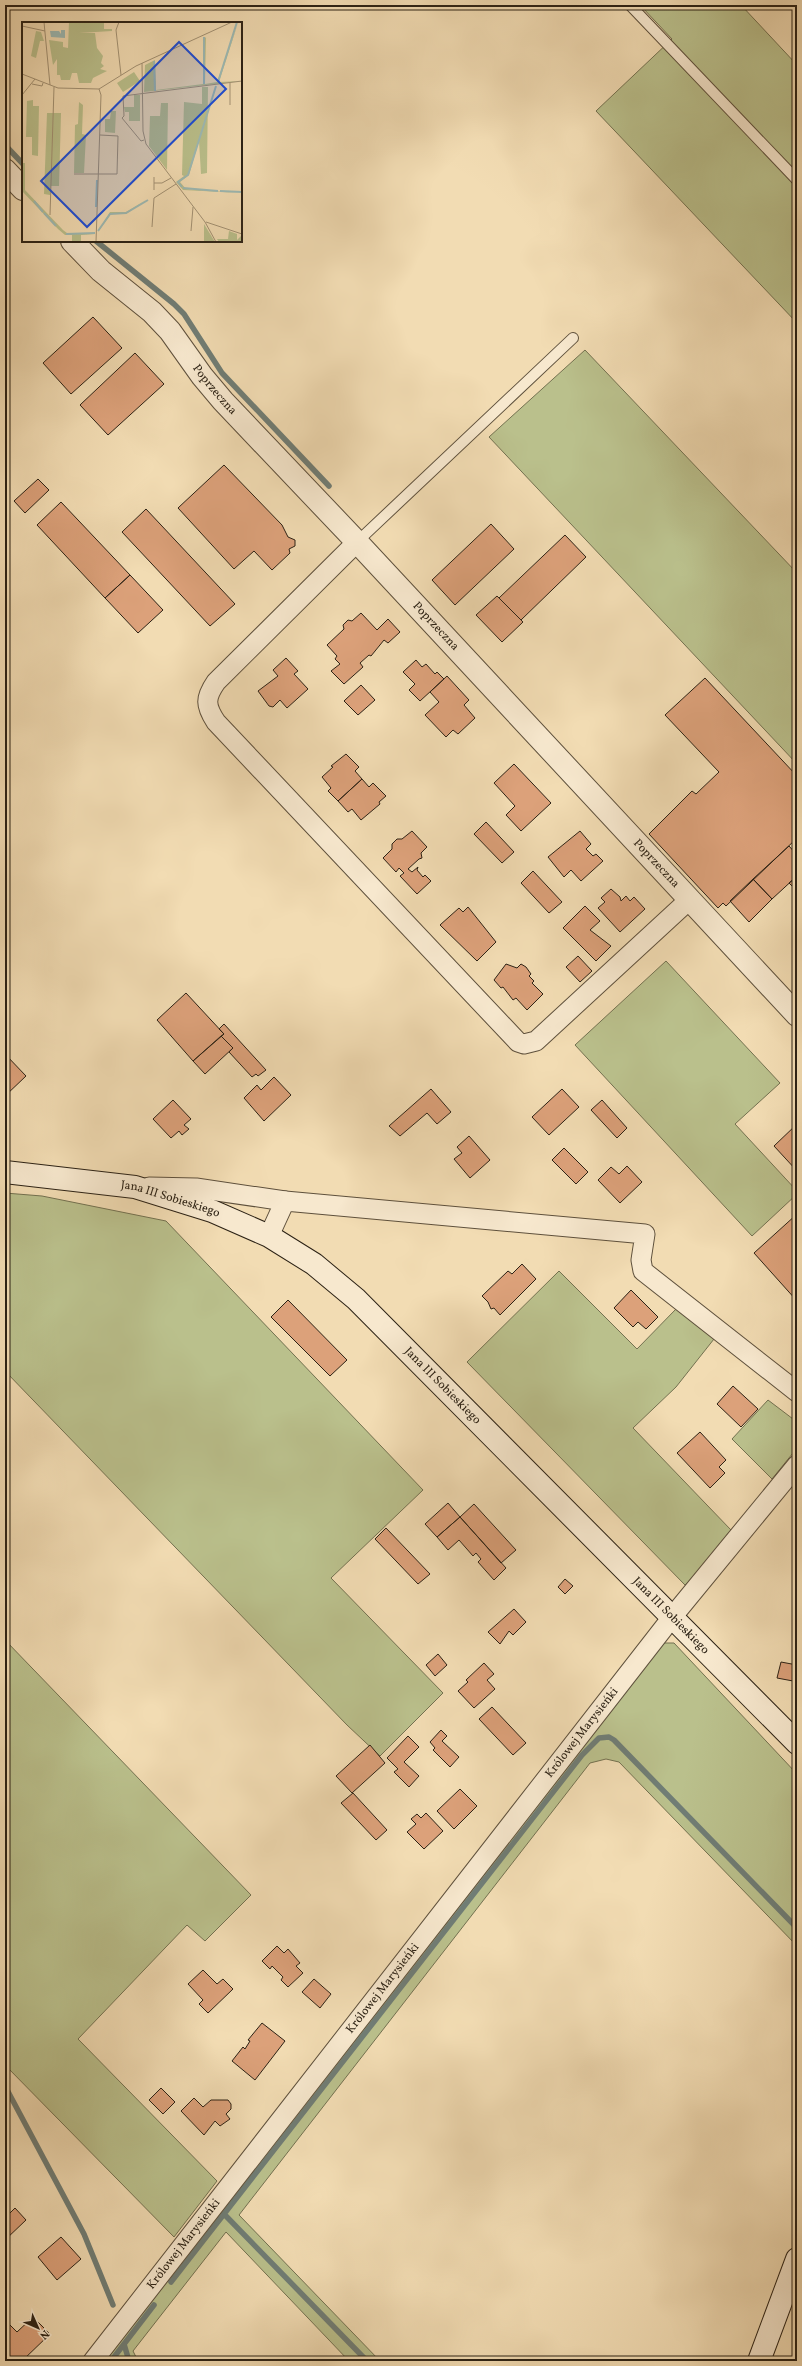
<svg xmlns="http://www.w3.org/2000/svg" width="802" height="2366" viewBox="0 0 802 2366" font-family="Vollkorn,serif">
  <style>
    .green { fill: #bac08c; stroke: #737150 }
    .lines { fill: none; stroke-linecap: round; stroke-linejoin: round }
    .stream { stroke: #707d75; stroke-width: 5.5 }
    .building { fill: #dca17a; stroke: #2c2215 }
    .service-casing { stroke: #5e503c; stroke-width: 12 }
    .minor-casing { stroke: #5e503c; stroke-width: 21 }
    .tertiary-casing { stroke: #5e503c; stroke-width: 24 }
    .secondary-casing { stroke: #2c2215; stroke-width: 24 }
    .service { stroke: #f7e8ce; stroke-width: 10 }
    .minor { stroke: #f7e8ce; stroke-width: 19 }
    .tertiary { stroke: #f7e8ce; stroke-width: 22 }
    .secondary { stroke: #f7e8ce; stroke-width: 22 }
    .labels { text-anchor: middle; dominant-baseline: central; stroke-width: 4; stroke-linejoin: round; paint-order: stroke }
    .street-label { font-size: 12px; fill: #2c2215; stroke: #f7e8ce }
    .inset-river { fill: none; stroke: #9dbab5; stroke-width: 2 }
    .inset-road { fill: none; stroke: #a39274; stroke-width: 1 }
    .view { fill: #1d4ed8; fill-opacity: 0.15; stroke: #1d4ed8; stroke-width: 2 }
    .inset-edge { fill: none; stroke: #2c2215; stroke-width: 2 }
  </style>
  <rect width="100%" height="100%" fill="#f2dcb3"/>
  <filter id="stains"><feTurbulence type="fractalNoise" baseFrequency=".005" numOctaves="4"/><feColorMatrix values="0 0 0 0 .2 0 0 0 0 .09 0 0 0 0 .02 0 0 0 .5 -.17"/></filter>
  <radialGradient id="worn" r=".72"><stop offset=".6" stop-color="#630" stop-opacity="0"/><stop offset="1" stop-color="#630" stop-opacity=".3"/></radialGradient>
  <path class="green" d="M640,5h101l56,60v258l-201,-212 76,-72z
    M585,350l212,223v191l-308,-327z
    M666,961l114,122 -45,41 62,67v3l-45,42 -177,-191z
    M5,1193l37,3 124,25 257,269 -92,88 112,115 -63,63 -33,-31 -342,-354z
    M559,1271l78,78 39,-40 38,30 -38,48 -43,41 98,102 -41,51 -5,4 -218,-223z
    M768,1400l29,22v26l-25,31 -40,-40z
    M5,1640l246,255 -46,46 -18,-16 -109,114 139,142 -43,56 -169,-172z
    M662,1643h12l123,131v172l-178,-184 -13,-3 -16,4 -351,452 141,146h-31l-123,-129 -93,119 5,10h-35z"/>
  <g class="lines">
    <path class="stream" d="M5,145l18,19
      M96,241l78,63 10,10 38,59 107,113
      M5,2086l79,148 29,71
      M224,2214l143,147
      M171,2282l411,-527 17,-17 10,-1 5,3 183,188
      M124,2344l5,17
      M111,2361l43,-56"/>
  </g>
  <path class="building" d="M93,317l29,31 -51,46 -28,-31z
    M135,353l29,31 -56,51 -28,-30z
    M224,465l58,60 6,12 7,3v6l-6,3 1,4 -18,17 -18,-19 -20,18 -56,-61z
    M38,479l11,11 -24,23 -11,-12z
    M61,502l69,73 -25,23 -68,-73z
    M146,509l89,95 -25,22 -88,-94z
    M491,524l23,25 -59,56 -23,-25z
    M565,535l21,22 -65,63 -22,-22z
    M130,575l33,35 -25,23 -33,-35z
    M497,596l26,26 -21,20 -26,-27z
    M361,613l16,17 11,-11 12,13 -12,11 -4,-3 -13,16 -2,-1 -9,8 3,4 -19,17 -13,-13 9,-7 -5,-5 2,-3 -10,-11 17,-16 -1,-4 5,-5 4,1z
    M286,658l12,13 -4,3 14,15 -21,19 -7,-8 -7,7 -4,-1 -11,-15 20,-15 -5,-6z
    M416,660l6,7 4,-3 9,10 2,-2 7,7 -24,22 -11,-11 6,-6 -12,-12z
    M447,676l22,24 -5,5 11,13 -17,16 -5,-4 -7,7 -21,-22 14,-13 -9,-10z
    M705,678l92,98v62l-71,68 -3,-3 -5,5 -69,-74 43,-43 4,3 23,-22 -54,-57z
    M361,685l14,15 -17,15 -14,-14z
    M346,754l13,13 -4,4 7,8 -24,22 -10,-10 3,-3 -9,-11 11,-10 -2,-1z
    M514,764l37,39 -30,28 -15,-16 9,-9 -21,-23z
    M362,779l7,8 4,-4 13,13 -7,6 1,2 -19,16 -9,-11 -4,3 -10,-11z
    M486,822l28,30 -12,11 -28,-29z
    M412,831l15,16 -6,6 1,5 -3,1 -11,10 4,3 6,-5 -1,3 6,7 2,-2 6,6 -14,13 -17,-18 4,-3 -5,-5 -3,4 -13,-14 9,-9v-5l5,-5h5z
    M580,831l11,13 -5,5 7,7 3,-2 7,7 -22,20 -10,-11 -7,7 -16,-20z
    M789,846l8,9v21l-25,23 -19,-20z
    M533,871l29,31 -13,11 -28,-30z
    M797,876v15l-8,-8z
    M753,879l19,20 -23,23 -19,-21z
    M611,889l9,8 1,4 5,-5 4,5 4,-4 11,12 -25,23 -22,-24 7,-6 -4,-4z
    M585,906l15,15 -10,9 21,16 -15,15 -33,-33z
    M468,907l28,35 -19,19 -37,-36 19,-17 4,4z
    M578,956l14,15 -12,11 -14,-15z
    M506,964l11,4 4,-4 5,3 5,7 -2,2 5,5 -2,2 11,11 -16,16 -11,-12 -3,2 -10,-13 -2,1 -7,-8z
    M186,993l38,41 -31,27 -36,-41z
    M224,1024l42,46 -8,6 -2,-2 -4,3 -23,-25 4,-4 -12,-12 3,-2 -5,-5z
    M221,1036l12,12 -28,26 -12,-13z
    M5,1054l21,22 -21,20z
    M274,1077l17,18 -27,26 -20,-23 13,-13 4,5z
    M431,1089l20,23 -14,12 -10,-11 -27,23 -11,-10z
    M562,1089l17,18 -30,28 -17,-18z
    M173,1100l18,19 -7,6 5,4 -7,6 -3,-4 -8,7 -18,-19z
    M602,1100l25,28 -10,10 -26,-28z
    M797,1124v47l-23,-25z
    M469,1136l21,24 -20,18 -16,-19 8,-6 -5,-6z
    M564,1148l24,24 -12,12 -24,-24z
    M627,1166l15,16 -22,21 -22,-23 13,-13 8,7z
    M797,1214v87l-43,-48z
    M522,1264l14,15 -36,36 -6,-7 -3,1 -3,-7 -6,-6 26,-25 4,3z
    M631,1290l27,27 -12,12 -8,-7 -5,5 -19,-19z
    M288,1300l59,60 -17,16 -59,-59z
    M733,1386l25,23 -17,18 -24,-23z
    M700,1432l26,28 -7,7 6,6 -15,15 -33,-35z
    M448,1503l12,14 -23,20 -12,-13z
    M474,1504l42,46 -15,13 -41,-46z
    M460,1517l46,51 -12,12 -16,-18 3,-3 -5,-6 -3,3 -14,-16 -11,10 -11,-13z
    M386,1528l44,46 -12,10 -43,-45z
    M565,1579l8,7 -8,8 -7,-7z
    M514,1609l12,13 -13,13 -4,-4 -9,13 -12,-12z
    M438,1654l9,11 -12,11 -9,-11z
    M781,1662l16,3 -4,16 -16,-3z
    M484,1663l10,11 -7,6 8,9 -21,19 -16,-17 10,-9 -2,-2z
    M492,1707l34,36 -13,12 -34,-36z
    M441,1730l6,6 -5,5 17,16 -9,10 -17,-17 2,-2 -5,-6z
    M408,1736l11,11 -15,15 15,14 -10,11 -15,-15 4,-3 -11,-11z
    M370,1745l15,18 -33,30 -16,-17z
    M460,1789l17,17 -23,23 -17,-18z
    M353,1793l34,37 -11,10 -35,-37z
    M426,1813l17,18 -19,18 -17,-17 9,-8 -5,-5 6,-5 4,4z
    M277,1946l7,7 4,-4 12,14 -4,3 7,7 -15,14 -7,-7 2,-3 -11,-11 -2,3 -8,-8z
    M203,1970l14,14 6,-5 10,10 -25,24 -9,-9 4,-4 -15,-16z
    M314,1979l17,15 -11,14 -18,-16z
    M262,2023l23,18 -30,39 -23,-19 11,-14 2,2 5,-8 -2,-1z
    M161,2088l14,14 -12,12 -14,-14z
    M194,2098l9,9 8,-7h17l3,4v5l-5,5 4,5 -10,7 -5,-5 -11,14 -23,-24z
    M15,2208l11,12 -21,20v-22z
    M61,2237l20,22 -24,21 -19,-23z
    M33,2317l17,17 -28,27h-7l-10,-10v-8l4,-3 -4,-4v-7l4,-5 8,8z"/>
  <g class="lines">
    <g class="service-casing">
      <path id="service" d="M630,5l167,175
        M357,542l216,-204"/>
    </g>
    <g class="minor-casing">
      <g id="minor">
        <path d="M357,542l-141,140c-11,16 -11,23 0,40l302,320 6,2 12,-3 153,-141"/>
        <path d="M149,1187l47,1 89,13"/>
        <path d="M269,1236l16,-35 360,33 -4,26 2,11 154,121"/>
        <path id="s1" d="M93,2361l580,-745 124,-151"/>
      </g>
    </g>
    <g class="tertiary-casing">
      <g id="tertiary">
        <path d="M5,170l18,19"/>
        <path id="s2" d="M72,241l29,30 51,41 18,19 32,45 21,25 134,141 440,473"/>
      </g>
    </g>
    <g class="secondary-casing">
      <g id="secondary">
        <path id="s3" d="M5,1172l130,15 77,24 57,25 45,28 42,35 441,444"/>
        <path d="M759,2361l38,-102"/>
      </g>
    </g>
    <use href="#service" class="service"/>
    <use href="#minor" class="minor"/>
    <use href="#tertiary" class="tertiary"/>
    <use href="#secondary" class="secondary"/>
  </g>
  <g class="labels">
    <g class="street-label">
      <text stroke="none"><textPath href="#s2" startOffset="207">Poprzeczna</textPath></text>
      <text stroke="none"><textPath href="#s2" startOffset="531">Poprzeczna</textPath></text>
      <text stroke="none"><textPath href="#s2" startOffset="855">Poprzeczna</textPath></text>
      <text stroke="none"><textPath href="#s3" startOffset="168">Jana III Sobieskiego</textPath></text>
      <text stroke="none"><textPath href="#s3" startOffset="504">Jana III Sobieskiego</textPath></text>
      <text stroke="none"><textPath href="#s3" startOffset="828">Jana III Sobieskiego</textPath></text>
      <text stroke="none"><textPath href="#s1" startOffset="796">Królowej Marysieńki</textPath></text>
      <text stroke="none"><textPath href="#s1" startOffset="472">Królowej Marysieńki</textPath></text>
      <text stroke="none"><textPath href="#s1" startOffset="148">Królowej Marysieńki</textPath></text>
    </g>
  </g>
  <g transform="translate(22 22)">
    <rect width="220" height="220" fill="#f2dcb3"/>
    <path d="M47,0h35v7h8v2l-33,2h16l2,15 6,8 -2,7 3,3 -4,3 7,2 -14,7 -2,5h-12l-2,-10h-5l-2,7h-9l-1,-5h-3v-16l-4,6 -4,-25 14,2v5l5,1zM216,1l-19,59 23,-1 -98,11 1,-27 10,-5 1,30 47,-6 1,-45 2,-2 -1,47 12,-2zM14,9l5,1 3,9h-4l-4,17 -5,-2zM112,50l6,9 -17,11 -6,-9zM180,65h6l-1,86 -6,1 -2,-33 -10,34 -9,7 6,7 56,4 -59,-3 -7,-8 8,-6 -2,-1 2,-73 18,2zM112,73h6v26h-11v-9h-4l-1,-5h10zM11,78v6h6l-1,50 -6,-1v-18h-6l1,-36zM57,80l4,3 -1,29 4,1 -2,38h-10l1,-48 3,-1zM139,81h7l-1,67 -18,-24 1,-30h10zM89,89h5l-1,22 -10,-1v-13h5zM25,91h14l-2,73h-8l-1,9 -6,-1zM0,141h3v27l38,40 4,3 28,1 -14,1v7h-9v-7h-7l-7,-6 -36,-38zM124,178l-20,14h-15l-13,18 12,-20h16zM182,202l11,18h-11zM207,209l8,3v6l4,-4v6h-22l-2,-3h11z" fill="#bac08c"/>
    <path d="M39,8h4v8l-14,-1 -1,-6h9l2,3z" fill="#9dbab5"/>
    <path class="inset-river" d="M132,39l1,30M196,60l19,-60M182,62v-47M160,165l-4,-5 10,-7 28,-89M161,166l35,3M198,169l22,1M12,179l9,11M74,185l1,-27M22,191l12,13M76,209l12,-17 16,-1 22,-13M44,212l29,-1"/>
    <path class="inset-road" d="M22,0l6,63M97,0l-3,8 5,45M0,4l23,5M120,41l1,68 3,13 59,78 11,20M0,52l36,14 41,1 37,-23 96,-44M10,62l10,2 1,-3M0,73l13,-16M208,83v-22M122,118l-3,1 -19,-23 2,-2 -1,-20 119,-15M52,152h43l1,-38 -18,-1M132,161h8l9,-5M132,168v-13M28,193l4,-128M184,200l36,12M130,205l2,-29 22,-14M169,209l2,-24M74,220l5,-147 -2,-6"/>
    <path class="view" d="M157,20l47,47 -139,138 -46,-46z"/>
    <rect width="220" height="220" class="inset-edge"/>
  </g>
  <rect width="802" height="2366" fill="none" stroke="#f2dcb3" stroke-width="20"/>
  <rect x="6" y="6" width="790" height="2354" fill="none" stroke="#2c2215" stroke-width="2"/>
  <rect x="10" y="10" width="782" height="2346" fill="none" stroke="#2c2215"/>
  <g transform="translate(38 2328) rotate(135)" stroke="#f7e8ce" stroke-width="3" paint-order="stroke">
  <path d="M0-3L7 15L0 10L-7 15Z" fill="#2c2215"/>
  <text y="-6" font-size="11" font-weight="bold" text-anchor="middle" fill="#2c2215">N</text>
  </g>
  <rect width="100%" height="100%" filter="url(#stains)"/>
  <rect width="100%" height="100%" fill="url(#worn)"/>
</svg>
